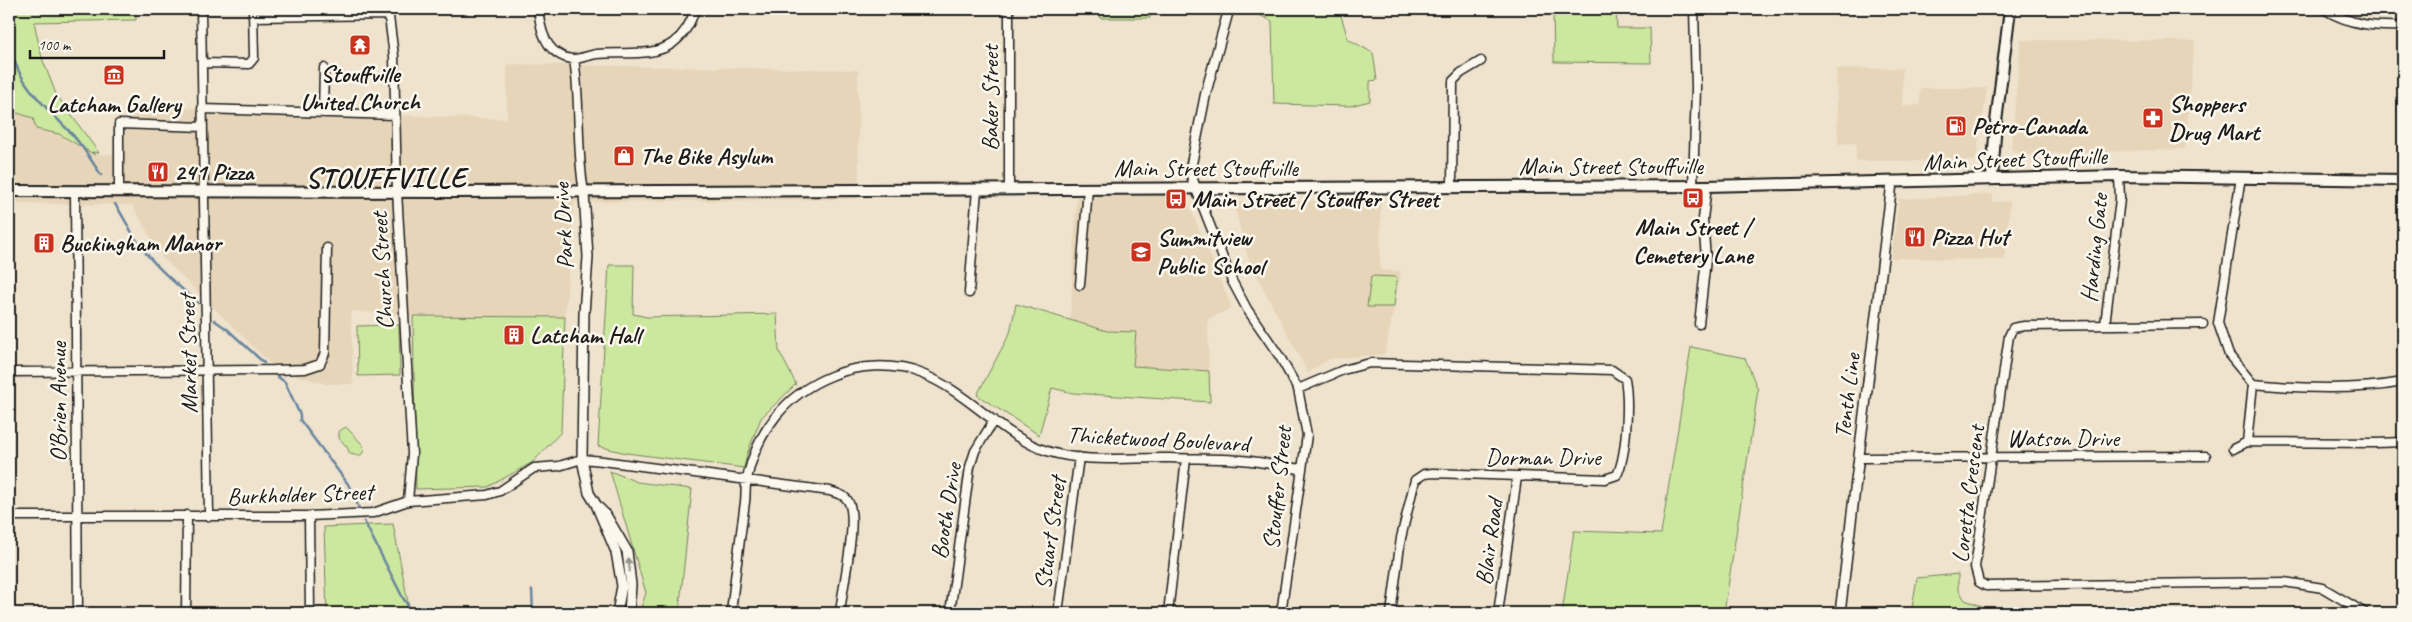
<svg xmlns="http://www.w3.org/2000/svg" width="2412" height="622" viewBox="0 0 2412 622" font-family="Caveat,sans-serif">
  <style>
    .built { fill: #e7d5b9 }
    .green { fill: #cce89e; stroke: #74825d }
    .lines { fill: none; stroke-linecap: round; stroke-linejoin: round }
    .stream { stroke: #68849e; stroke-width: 2.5 }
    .minor-casing { stroke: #1c1c1c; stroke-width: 11 }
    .tertiary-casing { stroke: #1c1c1c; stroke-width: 12 }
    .secondary-casing { stroke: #1c1c1c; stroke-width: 14 }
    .minor { stroke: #fbf7ec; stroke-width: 8 }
    .tertiary { stroke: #fbf7ec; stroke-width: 9 }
    .secondary { stroke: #fbf7ec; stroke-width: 10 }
    .oneway { fill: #97948e }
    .labels { text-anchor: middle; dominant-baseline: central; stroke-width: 5; stroke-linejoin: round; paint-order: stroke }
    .poi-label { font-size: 24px; font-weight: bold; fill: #1c1c1c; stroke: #fbf7ec; text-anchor: start }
    .street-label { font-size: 24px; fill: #1c1c1c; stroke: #fbf7ec }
    .district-label { font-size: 29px; font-weight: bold; letter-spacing: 1px; fill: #1c1c1c; stroke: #fbf7ec }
  </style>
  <rect width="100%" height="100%" fill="#efe3ce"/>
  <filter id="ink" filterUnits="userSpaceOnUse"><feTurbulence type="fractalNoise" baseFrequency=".02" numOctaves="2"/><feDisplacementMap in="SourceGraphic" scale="10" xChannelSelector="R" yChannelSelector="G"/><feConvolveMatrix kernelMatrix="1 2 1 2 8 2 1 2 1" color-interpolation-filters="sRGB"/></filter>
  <g filter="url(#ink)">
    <path class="built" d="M2021,40l174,1 -10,108 -164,6 -10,-6z
      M507,64l351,6 1,129 -285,3 -9,115 -152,-1 -62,-5 2,73h-26l-50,-14 -115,-113 -30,-52 -123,-2v-103l5,1 1,11 18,6 3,11 23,5 36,21 29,-2 3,-47 380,13z
      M1902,68l1,38 17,-1v-17h67l-11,73h-120v-18l-18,1 -2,-75z
      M1993,194v8l17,-1 -5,59 -114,-2 8,-59z
      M1185,195l47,113 -24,11 1,52 -77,-5 4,-34 -29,-1 -37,-11 7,-123z
      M1381,200l-1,70 21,1 -16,83 -56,5 -21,14 -59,-112 -16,-59z"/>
    <path class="green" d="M9,9h127v11l-102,2 8,36 14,36 43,59 -7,-1 3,3 -36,-21 -23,-5 -3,-11 -19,-6v-11l-5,-1z
      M1101,9h49v9h-50z
      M1260,9h79l9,30 25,14 4,27 -7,1v20l-20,5 -76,-2 -2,-83 -13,-6z
      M1553,9h63l1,19h33l1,35 -97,-1z
      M609,265h25l-1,49 14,3 130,-3 2,37 17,33 -35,34 -14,36 -3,14 -118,-15 -28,-7z
      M1371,276l26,1 -3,30h-27z
      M1016,304l91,27 29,1 -3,34 76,5 1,31 -137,-9 -21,-5 -13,47 -62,-40 33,-62z
      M413,316l152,1 -4,115 -28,30 -45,25 -72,2z
      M399,325l1,50 -42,1 -1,-50z
      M1691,347l54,11 13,32 -34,223h-162l12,-82 87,3z
      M346,427l17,18 1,6 -4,5 -10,-2 -3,-7 -8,-9v-7z
      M610,471l27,11 55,7 -13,124h-40l7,-20z
      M393,524l17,89h-83l-3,-86z
      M1958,574v15l7,11 17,6 6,7h-77l6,-35z"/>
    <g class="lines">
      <path class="stream" d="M11,9c-9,56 17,80 53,117 15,14 26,32 37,49
        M115,204c9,13 15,27 24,40 16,23 39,41 59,59
        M214,320l13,9 37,34
        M278,377l7,5 15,33v5l48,64 11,24
        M364,521l39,77 10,15
        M532,590l1,23"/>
      <g class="minor-casing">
        <path id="minor" d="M201,9l8,506
          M388,9l6,47 3,135 15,263 -4,47
          M538,9c2,15 5,35 19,44 5,4 12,6 18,6 7,-1 15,-4 22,-5 23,-3 56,4 76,-11 12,-9 18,-20 22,-34
          M1009,9v179
          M2324,9c26,16 50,18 79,17
          M253,17l136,-2
          M574,59c7,44 2,89 10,133
          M202,63l47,1 5,-6 -1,-49
          M202,109l193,6
          M323,113l1,-45
          M2241,177l-23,146 11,32 24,29c50,5 101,7 150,-2
          M1693,186l3,-98 -2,-79
          M1195,187l37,94 15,28 33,48 18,32 9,46 -26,178
          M1452,187l1,-106 8,-8 20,-12
          M75,192l3,421
          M119,192v-68l84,3
          M1080,285l8,-96
          M969,293l8,-104
          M1699,324l7,-65 -3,-40 4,-33
          M2203,324l-179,2 -11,2 -4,8 -34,231 4,15 7,4 298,-4 39,6 42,25
          M2105,325l15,-126 -1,-23
          M9,372l265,-2 31,-1 15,-5 5,-11 2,-105
          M1298,389l45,-19 27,-7 242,7 13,9c4,22 2,76 -8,96l-12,4 -172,-6 -9,1 -9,6 -14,58 -10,75
          M2247,442l6,-58
          M2233,449l14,-7 129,1 27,-1
          M1860,458l346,-2
          M9,516h300l64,-3 35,-12 79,-6 13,-4 34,-23 25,-2 23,-7 21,2 227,30c8,3 16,4 19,12 9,19 -7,86 -9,110
          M309,516l1,97
          M186,613l1,-98
          M731,613c4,-37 9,-74 14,-111 1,-8 0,-16 2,-23 10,-48 39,-85 84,-103 28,-12 63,-13 91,-2 46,18 78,61 125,77 40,13 82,6 123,7 27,1 55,0 81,3 17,2 33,6 50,8
          M950,613l20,-146 5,-16 19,-31
          M1058,613l21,-156
          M1168,613l18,-154
          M1498,613l19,-136"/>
      </g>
      <g class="tertiary-casing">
        <path id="tertiary" d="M1195,187l-5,-16 16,-79 23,-83
          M584,192l4,65 -4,57 -2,145 7,34 8,13 9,9 21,36 4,34 -2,28
          M597,507l19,45 6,34 -5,27
          M1840,613l52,-430"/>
      </g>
      <g class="secondary-casing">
        <path id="secondary" d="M1992,178l4,-56 14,-113
          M9,191l442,1 1256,-6 412,-10 284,4"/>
      </g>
      <use href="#minor" class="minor"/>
      <use href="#tertiary" class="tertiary"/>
      <use href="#secondary" class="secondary"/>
    </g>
    <defs><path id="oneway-solid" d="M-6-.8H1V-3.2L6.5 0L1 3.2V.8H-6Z" transform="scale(1.25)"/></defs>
    <use class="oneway" href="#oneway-solid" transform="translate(629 565) rotate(-97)"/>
  </g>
  <defs>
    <g id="temple-square" transform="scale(1.125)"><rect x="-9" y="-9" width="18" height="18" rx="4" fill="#c8321e" stroke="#fbf7ec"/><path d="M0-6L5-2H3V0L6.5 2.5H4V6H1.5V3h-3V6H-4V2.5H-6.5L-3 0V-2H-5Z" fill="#fff"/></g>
    <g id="museum-square" transform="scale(1.125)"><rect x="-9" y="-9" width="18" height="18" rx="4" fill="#c8321e" stroke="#fbf7ec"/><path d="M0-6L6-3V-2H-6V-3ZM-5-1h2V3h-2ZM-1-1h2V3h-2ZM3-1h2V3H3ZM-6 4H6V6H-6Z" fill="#fff"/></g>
    <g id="pharmacy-square" transform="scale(1.125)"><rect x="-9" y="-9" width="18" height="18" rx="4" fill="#c8321e" stroke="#fbf7ec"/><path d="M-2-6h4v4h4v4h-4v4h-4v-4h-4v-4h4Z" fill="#fff"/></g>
    <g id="fuel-square" transform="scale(1.125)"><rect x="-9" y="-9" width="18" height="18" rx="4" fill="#c8321e" stroke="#fbf7ec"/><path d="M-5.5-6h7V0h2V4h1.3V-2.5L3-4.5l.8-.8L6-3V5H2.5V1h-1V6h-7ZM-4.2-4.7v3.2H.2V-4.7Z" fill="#fff"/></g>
    <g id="shop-square" transform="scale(1.125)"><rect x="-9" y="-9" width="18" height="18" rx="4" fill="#c8321e" stroke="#fbf7ec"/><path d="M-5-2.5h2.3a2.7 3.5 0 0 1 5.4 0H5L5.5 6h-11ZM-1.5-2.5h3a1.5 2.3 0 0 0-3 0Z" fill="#fff"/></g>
    <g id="restaurant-square" transform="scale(1.125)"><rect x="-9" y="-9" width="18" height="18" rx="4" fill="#c8321e" stroke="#fbf7ec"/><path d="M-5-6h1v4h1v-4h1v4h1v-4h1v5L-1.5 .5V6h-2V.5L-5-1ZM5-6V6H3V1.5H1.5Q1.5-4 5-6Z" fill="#fff"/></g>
    <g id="bus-square" transform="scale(1.125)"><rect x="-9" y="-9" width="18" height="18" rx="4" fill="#c8321e" stroke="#fbf7ec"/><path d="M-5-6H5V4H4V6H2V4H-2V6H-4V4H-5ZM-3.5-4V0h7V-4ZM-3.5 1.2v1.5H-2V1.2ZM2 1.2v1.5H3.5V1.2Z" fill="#fff"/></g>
    <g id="building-square" transform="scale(1.125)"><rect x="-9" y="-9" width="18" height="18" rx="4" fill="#c8321e" stroke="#fbf7ec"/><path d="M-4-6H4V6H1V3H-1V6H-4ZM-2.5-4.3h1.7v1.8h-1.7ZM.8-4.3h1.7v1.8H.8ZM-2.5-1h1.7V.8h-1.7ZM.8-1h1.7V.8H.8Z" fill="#fff"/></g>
    <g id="school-square" transform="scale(1.125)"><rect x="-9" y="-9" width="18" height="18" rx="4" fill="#c8321e" stroke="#fbf7ec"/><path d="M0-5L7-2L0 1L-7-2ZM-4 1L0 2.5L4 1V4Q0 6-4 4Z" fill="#fff"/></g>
  </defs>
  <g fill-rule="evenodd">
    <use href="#temple-square" x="360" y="45"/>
    <use href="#museum-square" x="114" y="75"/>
    <use href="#pharmacy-square" x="2153" y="118"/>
    <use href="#fuel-square" x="1956" y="126"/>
    <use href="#shop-square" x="624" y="156"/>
    <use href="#restaurant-square" x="158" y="172"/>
    <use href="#bus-square" x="1693" y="198"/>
    <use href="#bus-square" x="1176" y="199"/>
    <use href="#restaurant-square" x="1915" y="237"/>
    <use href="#building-square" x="44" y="243"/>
    <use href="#school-square" x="1141" y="252"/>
    <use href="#building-square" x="514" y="335"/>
  </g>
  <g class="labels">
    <g class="poi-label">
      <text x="360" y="74" text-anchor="middle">Stouffville<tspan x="360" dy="28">United Church</tspan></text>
      <text x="114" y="104" text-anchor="middle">Latcham Gallery</text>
      <text x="2169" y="104">Shoppers<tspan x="2169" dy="28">Drug Mart</tspan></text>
      <text x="1972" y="126">Petro-Canada</text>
      <text x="640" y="156">The Bike Asylum</text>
      <text x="174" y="172">241 Pizza</text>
      <text x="1192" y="199">Main Street / Stouffer Street</text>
      <text x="1693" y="227" text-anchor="middle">Main Street /<tspan x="1693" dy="28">Cemetery Lane</tspan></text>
      <text x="1931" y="237">Pizza Hut</text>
      <text x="1157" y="238">Summitview<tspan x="1157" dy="28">Public School</tspan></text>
      <text x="60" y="243">Buckingham Manor</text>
      <text x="530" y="335">Latcham Hall</text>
    </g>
    <g class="street-label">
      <text transform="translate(990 98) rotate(-90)">Baker Street</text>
      <text transform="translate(2015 159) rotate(-2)">Main Street Stouffville</text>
      <text x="1611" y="166">Main Street Stouffville</text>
      <text x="1206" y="168">Main Street Stouffville</text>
      <text transform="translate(563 226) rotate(-93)">Park Drive</text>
      <text transform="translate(2094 248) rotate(-84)">Harding Gate</text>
      <text transform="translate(382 271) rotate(-93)">Church Street</text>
      <text transform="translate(188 354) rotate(-91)">Market Street</text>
      <text transform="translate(1847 396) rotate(-83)">Tenth Line</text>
      <text transform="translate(58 402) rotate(-90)">O'Brien Avenue</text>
      <text x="2063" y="438">Watson Drive</text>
      <text transform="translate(1158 439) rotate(3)">Thicketwood Boulevard</text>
      <text x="1543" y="457">Dorman Drive</text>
      <text transform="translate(1277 488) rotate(-84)">Stouffer Street</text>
      <text transform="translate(300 494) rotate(-2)">Burkholder Street</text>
      <text transform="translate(1968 494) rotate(-83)">Loretta Crescent</text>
      <text transform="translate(946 511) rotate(-81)">Booth Drive</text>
      <text transform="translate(1050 533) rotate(-82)">Stuart Street</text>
      <text transform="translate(1489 542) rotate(-82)">Blair Road</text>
    </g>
    <g class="district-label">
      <text x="386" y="177">STOUFFVILLE</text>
    </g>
  </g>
  <rect width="2412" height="622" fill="none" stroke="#fbf7ec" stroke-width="30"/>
  <rect x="15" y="15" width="2382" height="592" fill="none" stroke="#1c1c1c" stroke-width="2" filter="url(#ink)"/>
  <path d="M30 50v8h134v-8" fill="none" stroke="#1c1c1c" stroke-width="2.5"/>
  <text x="38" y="50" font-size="15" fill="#1c1c1c" stroke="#fbf7ec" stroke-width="4" paint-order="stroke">100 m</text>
</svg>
